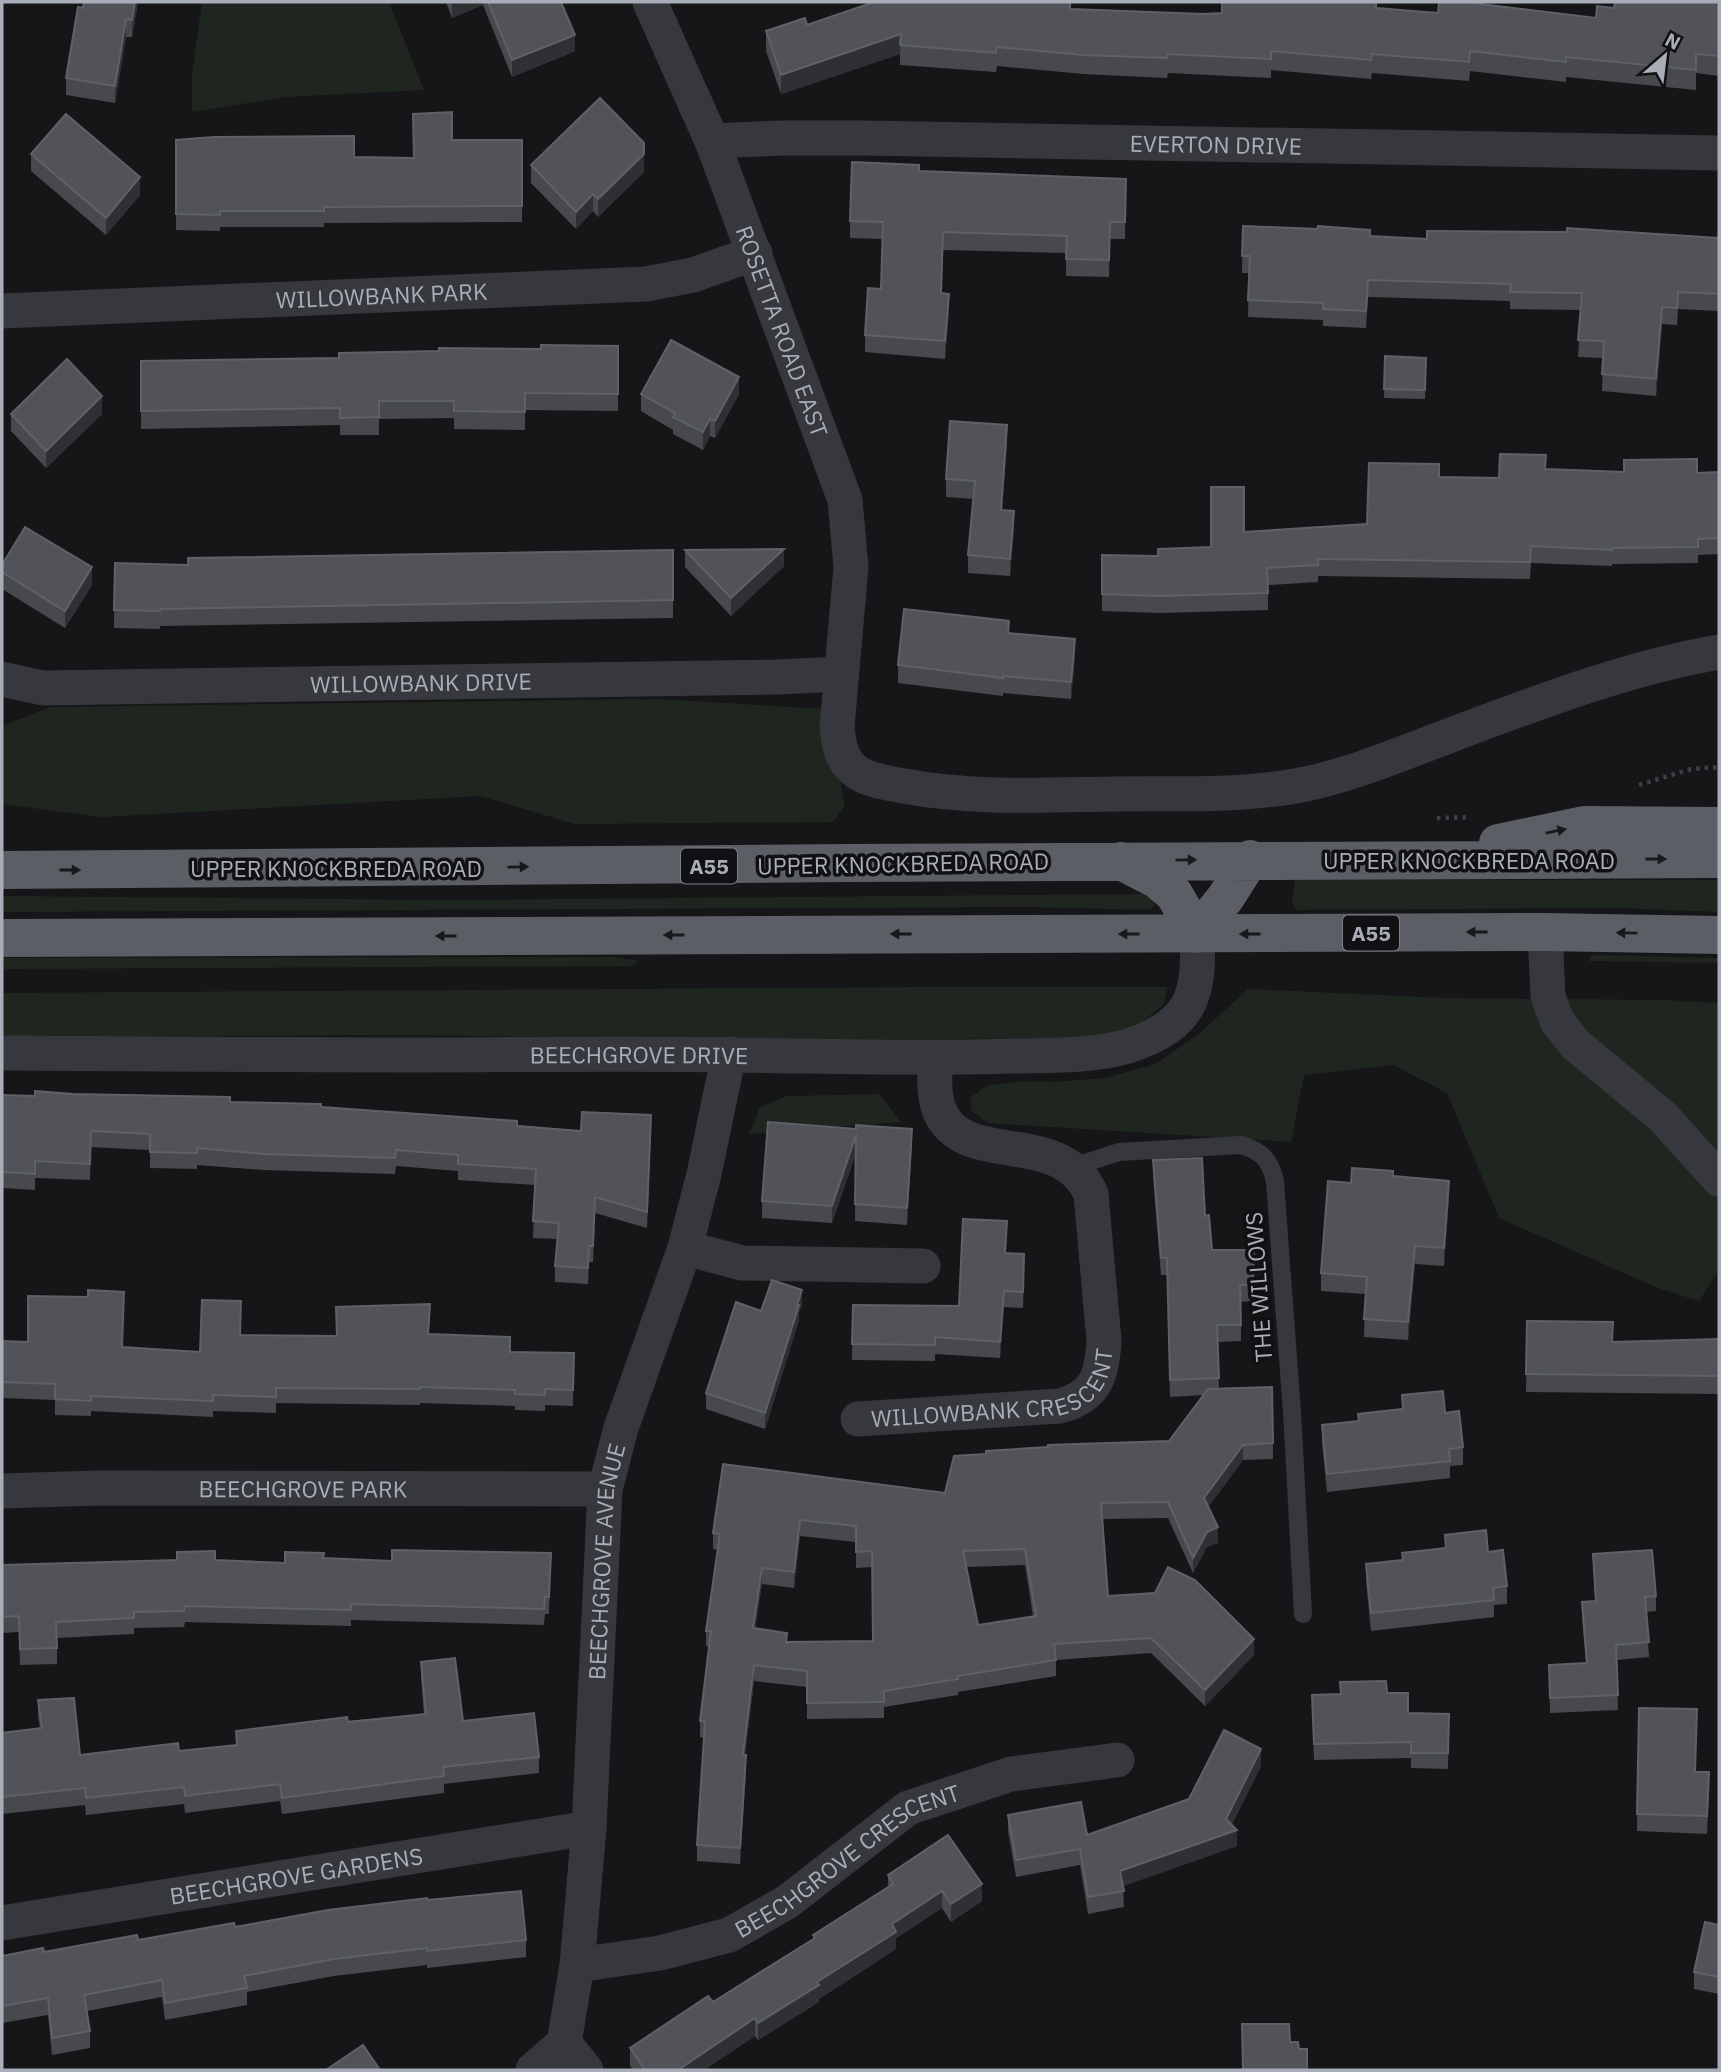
<svg xmlns="http://www.w3.org/2000/svg" width="1721" height="2072" viewBox="0 0 1721 2072" font-family="'IBM Plex Sans',sans-serif">
  <style>
    .green { fill: #1e261f }
    .lines { fill: none; stroke-linecap: round; stroke-linejoin: round }
    .path { stroke: #3d3f44; stroke-width: 4.5; stroke-dasharray: 3.5 5; stroke-linecap: butt }
    .service { stroke: #37383d; stroke-width: 18 }
    .minor { stroke: #37383d; stroke-width: 35 }
    .trunk { stroke: #5b5e65; stroke-width: 38 }
    .wall { fill: #47494d; fill-rule: evenodd }
    .shaded-wall { fill: #2f3033 }
    .building { fill: #525359; stroke: #5f6168; stroke-width: 2; fill-rule: evenodd }
    .oneway { fill: #18191b }
    .labels { text-anchor: middle; dominant-baseline: central; stroke-width: 7; stroke-linejoin: round; paint-order: stroke }
    .shield { fill: #111113; stroke: #7b7e86; stroke-width: 2 }
    .shield-label { font-size: 21px; font-weight: bold; fill: #a8adb8 }
    .street-label { font-size: 23px; fill: #a8adb8; stroke: #111113 }
  </style>
  <rect width="100%" height="100%" fill="#161618"/>
  <path class="green" d="M202,2h187l35,88 -139,7 -93,15v-37z
    M657,699l168,10 20,97 -12,16 -258,2 -95,-28 -379,21 -99,-13v-78l48,-19z
    M1295,880h424v32l-102,-4 -321,2 -4,-9z
    M1143,894l9,5 3,6 -5,5 -120,-3 -1028,5v-16l446,4z
    M1593,955l126,3v5l-131,-2z
    M614,957l24,4 -7,5 -629,3v-11z
    M923,987h245l-5,18 -23,19 -45,14 -320,2 -360,-5 -413,2v-44z
    M1248,989l199,9 215,2 57,3v267l-20,31 -41,-13 -159,-70 -52,-125 -54,-28 -89,10 -13,67 -303,-19 -17,-13v-13l15,-11 34,-5 33,1 52,-4 51,-14 45,-32z
    M880,1094l21,28 -152,12 11,-27 27,-11z"/>
  <g class="lines">
    <path class="path" d="M1639,785l52,-16 28,-2
      M1437,818l34,-1"/>
    <path class="service" d="M1073,1167l46,-15 122,-7c21,6 30,16 34,37l17,230 11,202"/>
    <g class="minor">
      <path id="s1" d="M650,2l62,139 133,359 6,67 -14,160c2,18 4,35 21,46 13,8 31,10 46,13 69,13 141,9 211,8 63,-1 129,3 191,-10 50,-11 97,-31 145,-49 88,-33 176,-67 268,-83"/>
      <path id="s2" d="M712,141l71,-3h81l855,15"/>
      <path id="s3" d="M2,311l644,-27 47,-9 62,-22"/>
      <path id="s4" d="M2,679l41,9 734,-11 64,-3"/>
      <path d="M1545,932l3,64 9,25 18,23 88,73 56,62"/>
      <path id="s5" d="M2,1053c134,1 269,2 403,2 109,0 218,-2 327,0 94,1 187,4 281,1 38,-1 78,1 115,-10 64,-21 72,-50 69,-112"/>
      <path d="M685,1248l57,15 181,3"/>
      <path id="s6" d="M858,1419l202,-13c36,-10 42,-30 44,-65l-13,-147c-29,-68 -126,-25 -151,-82 -7,-16 -5,-36 -5,-54"/>
      <path id="s7" d="M2,1491l96,-3 507,1"/>
      <path id="s8" d="M2,1923l587,-95"/>
      <path id="s9" d="M577,1965l83,-12 69,-18 58,-33 121,-94 103,-34 106,-14"/>
      <path d="M564,2043l22,27"/>
      <path id="s10" d="M533,2070l31,-27 13,-78 12,-137 16,-339 16,-61 64,-180 19,-74 25,-120"/>
    </g>
    <path class="trunk" d="M1498,843l86,-18 135,1
      M1121,861l35,18 18,15 23,40
      M2,870c572,-4 1145,-11 1717,-11
      M1197,934l29,-37 24,-38
      M2,938l1543,-6 174,3"/>
  </g>
  <path class="wall" d="M138,2l-6,35h-6l-11,66 -49,-8v-17l17,-70z
    M446,2h115l14,49 -63,26 -29,-72 -31,13z
    M1377,2v6l61,5 43,-11v3l115,13 18,-10 105,-6v74l-23,-3v17l-130,-13v5l-96,-11 -1,10 -97,-8 -1,6 -100,-9v8l-103,-5 -1,5 -84,-4 -86,-8 -1,6 -96,-7v-11l-119,40 -15,-43v-20l41,-6 264,-16 134,5z
    M176,140l178,17 60,1 38,-18h70v82l-198,1v4h-104v4l-44,-1z
    M31,154l109,41 -34,40 -75,-64z
    M531,165l113,7 -46,45 -5,-6 -17,18 -45,-46z
    M919,171l207,8 -1,60h-15l-1,38 -43,-1v-23l-123,-3 -2,43 8,18 -4,48 -80,-7v-17l16,-46 2,-50 -33,-1v-17z
    M1243,226l127,10 57,3 291,-1 1,-4v77l-41,-2 -1,16 -15,-1 -6,72 -54,-5 1,-33 -25,-1 3,-47 -71,-1v-8l-142,-4 -2,31 -43,-2v-6l-75,-3 1,-44h-7z
    M618,346v65l-93,-1v20l-71,-1v-11l-75,1v16h-39v-10l-199,4v-68l198,-3 100,-7z
    M1385,356l41,2 -1,41 -41,-1z
    M641,394h98l-24,44 -5,-2 -7,14 -30,-16v-4l-32,-19z
    M11,414h91l-56,54 -35,-37z
    M1007,442l-5,68 12,19 -4,47 -42,-3v-18l6,-56 -28,-2v-18z
    M1545,469l79,3 73,1 22,-1v82l-21,1v8l-86,1v2l-81,-3 -1,16 -212,-3v6l-50,3v25l-109,3 -57,-2v-56l56,1 53,-9 33,-15 123,-8 72,-47 60,1z
    M673,550v68l-513,8v3l-46,-1 1,-65 73,2z
    M685,550l99,16 -53,50 -46,-49z
    M2,565l90,20 -27,43 -63,-39z
    M1009,634l66,23 -4,42 -68,-6v3l-105,-13v-18z
    M73,1094l248,13 260,24h70l-4,97 -52,-15 -2,49h-4l-1,22 -33,-2v-16l3,-27 -25,-1 2,-53 -77,-5v-9l-62,-5 -1,8 -131,-4 -67,-5v4l-47,-1v-18l-59,-3 -1,33 -55,-2v12l-33,-2v-93l33,1z
    M768,1122l144,24 -5,79 -52,-4 1,-68 -24,70 -70,-5v-17z
    M1153,1160l52,56 7,34h42l-1,51 -12,1v39l-23,1 1,46 53,-1 1,72 -30,1 -35,47 10,36 -11,4 -14,26 -25,-55 -65,1 5,77 146,59 -49,51 -54,-53 -95,7v16l-98,16v3l-74,12v11l-77,1v-32l-53,-6 -9,74 1,16 -6,93 -43,-3v-16l7,-107 -4,-1v-16l9,-74 -3,-1v-15l12,-81 -5,-1v-16l232,-40 41,-39 183,-13 34,-46 -33,2 -3,-122h-6l-8,-98zM800,1536l56,6v26l16,-1 1,74 -86,1 -32,-13 7,-45 32,4zM1025,1565l8,51 -55,9 -12,-58z
    M1393,1176l56,22 -5,68 -29,-2 -7,76 -44,-3 1,-43 -44,-3v-18l30,-90z
    M1006,1253l18,17 -1,38 -19,-1 -4,51 -65,-4v7l-83,-1 1,-55 106,1z
    M802,1305l-3,7v8l-34,109 -59,-20v-16l55,-82z
    M241,1317v18l96,1 93,-17 -1,15 81,18 64,1 -1,53 -28,-1v6l-30,-1v-4l-95,-3v2l-144,-2v10l-63,-2v6l-122,-6v5l-36,-1v-15l-53,-2v-57l198,11z
    M1527,1321l86,21 106,-3v55l-193,-2z
    M1402,1395l43,18 18,34v18l-13,1v12l-123,14 -5,-49v-18l36,-4v-7l44,-5z
    M1445,1535l43,17 19,34v18l-13,1v12l-123,14 -5,-49v-18l36,-3v-8l43,-4z
    M551,1553l-2,61h-4l-1,11 -193,-5v6l-166,-4 -1,5 -50,1v6l-77,4v26l-37,1 -1,-33 -17,1v-68l213,-5 70,3 39,-5 68,3z
    M1593,1554l63,42v15l-10,1 3,45 -32,3 1,50 -68,3 -1,-48 37,-2 -4,-47v-14l13,-1z
    M421,1662l42,59 76,36v16l-95,11v9l-162,21 -2,-13 -95,12 -1,-9 -98,11 -1,-10 -83,9v-81l38,-5 -2,-11v-17l42,55 99,-4 57,-6v-14l188,-17 -3,-36z
    M1387,1693l21,20 41,1 -1,55 -37,-1v-10l-97,2 -2,-65z
    M1261,1766l-29,58 5,22 -114,40 1,21 -36,7 -8,-49 -64,12 -8,-46v-16l79,20 102,-36z
    M1696,1772l13,18 -2,44 -70,-3v-17z
    M888,1875l94,26 -31,21 -9,-14 -46,30v11l-77,50v3l-61,38 -3,-4 -51,34h-71l-3,-4v-18l83,-46 100,-63v-4l75,-47z
    M428,1900l98,40v17l-99,11v-3l-93,11 -87,16v13l-82,15 -3,-23 -75,14 3,20v17l-38,7 -4,-40 -46,8v-67l42,-4 94,-12z
    M1719,1925v69l-25,-5v-17z"/>
  <path class="shaded-wall" d="M135,2h3l-6,35v-17z
    M452,2h31v3l-31,13z
    M126,19v18l-11,66v-17z
    M901,34l-1,20 -119,40v-19z
    M575,35v16l-63,26v-17z
    M644,154v18l-46,45v-18z
    M140,177v18l-34,40v-17z
    M593,194v17l-17,18v-17z
    M949,294v17l-4,48v-18z
    M1662,307v17l-6,72v-17z
    M739,377v17l-24,44v-17z
    M102,396v18l-56,54v-17z
    M710,419v17l-7,14v-18z
    M1007,425v17l-6,85v-17z
    M1014,511v18l-4,47v-17z
    M784,549v17l-53,50v-18z
    M92,567v18l-27,43v-17z
    M1075,639v18l-4,42v-17z
    M912,1129v17l-5,79v-17z
    M856,1135v17l-24,71v-17z
    M1449,1181v17l-5,68v-18z
    M595,1197v16l-2,49v-16z
    M589,1246v16l-1,22v-16z
    M1415,1246v18l-7,76v-18z
    M802,1290v15l-3,7v8l-34,109v-16z
    M1004,1291v16l-4,51v-16z
    M1243,1445v15l-39,53v-15z
    M800,1520v16l-6,52v-16z
    M1218,1527v16l-11,4 -14,26v-15l14,-26z
    M762,1568v16l-9,60v-16z
    M1254,1639v16l-49,51v-16z
    M754,1665v16l-11,90v-16z
    M1261,1749v17l-34,67 10,-3v16l-117,41v-16l106,-52z
    M746,1755v16l-6,93v-16z
    M982,1884v17l-31,21v-18z
    M942,1891v17l-46,30v11l-77,50v3l-61,38v-17l59,-41 75,-58z
    M755,2018v18l-51,34h-26z"/>
  <path class="building" d="M84,2h51l-3,18 -6,-1 -11,67 -49,-8 12,-71 5,1z
    M488,2h73l14,33 -63,25z
    M874,2h196v7l135,5 17,-1v-11h154v6l62,5 1,-11h41v2l116,14 1,-12 17,2 1,-6h104v54l-23,-2v16l-130,-13v5l-96,-11 -1,11 -97,-8 -1,6 -100,-9v8l-103,-5 -1,4 -84,-3 -86,-8 -1,6 -96,-8 1,-11 -120,41 -15,-44 39,-13 2,7z
    M600,98l44,45v11l-46,45 -5,-5 -17,18 -45,-47z
    M452,112v28h70v66l-198,1v4h-104v4l-44,-1v-74l38,-3 140,-1v21l60,1 -1,-44z
    M66,114l74,63 -34,41 -75,-64z
    M852,162l67,3v6l207,8 -1,43h-15l-1,38 -43,-1 1,-23 -124,-4 -2,61 8,1 -4,47 -80,-6 3,-47 13,1 2,-67 -33,-1z
    M1243,226l74,3 1,-3 52,4v6l57,3v-8l140,1v-4l151,10 1,-4v60l-41,-2 -1,16 -15,-1 -6,72 -54,-5 2,-33 -26,-1 4,-47 -72,-1 1,-8 -143,-4 -2,31 -43,-2v-6l-75,-3 2,-44h-8z
    M671,340l68,37 -24,44 -5,-2 -7,13 -30,-15 2,-4 -34,-19z
    M541,345l77,1v48l-93,-1v19l-71,-1v-10h-75v16l-39,1v-10l-199,3v-50l198,-3v-5l100,-2v-3l102,1z
    M1385,356l41,2 -1,32 -41,-1z
    M67,359l35,37 -56,55 -35,-37z
    M950,421l57,4 -6,85 13,1 -4,48 -42,-4 7,-74 -29,-2z
    M1500,454l46,1 -1,14 79,3v-12l73,-1v14l22,-1v66l-21,1v8l-86,1v2l-81,-4 -1,16 -212,-3v6l-51,3 1,25 -109,3 -57,-2v-39l56,1v-7l53,-2v-60h33v45l123,-8 2,-61 70,1v13l60,1z
    M25,527l67,40 -27,44 -63,-39v-7z
    M784,549l-53,49 -46,-48z
    M673,550v50l-513,9v2l-46,-1 1,-47 73,2v-7z
    M904,609l105,12 -1,12 67,6 -4,43 -68,-6v2l-105,-13z
    M35,1091l38,3 157,3v5l91,2v3l196,14v5l64,5 1,-19 69,3 -4,97 -52,-15 -2,49h-4l-1,22 -33,-2 4,-43 -26,-2 3,-52 -78,-5v-9l-62,-5 -1,8 -131,-4 -67,-6v5l-47,-1v-18l-59,-3 -1,33 -55,-3v13l-33,-2v-77l33,1z
    M768,1122l88,7v-4l56,4 -5,79 -52,-4 1,-69 -24,71 -70,-5z
    M1202,1158l3,58 4,-1 3,35h42l-1,35h-13l1,40h-24l2,53 -49,2 -3,-122h-6l-8,-98z
    M1352,1168l41,3v5l56,5 -5,67 -29,-2 -7,76 -44,-3 3,-42 -46,-4 7,-92 23,2z
    M963,1219l44,2 -2,32 19,1 -1,38 -19,-1 -4,51 -65,-5v8l-83,-1 1,-39 106,1z
    M772,1280l30,10 -5,15h2l-34,108 -59,-20 30,-91 25,9z
    M88,1290l36,2 -2,55 78,5 2,-52 39,1 -1,34 97,1 -1,-29 94,-3 -2,30 82,3v15l64,1 -1,37 -28,-1v6l-30,-1v-4l-95,-3v2l-144,-1v9l-63,-2v6l-122,-5v5l-36,-2v-15l-53,-2v-41l26,1v-46l60,1z
    M1527,1321l86,1 -1,20 107,-3v37l-193,-2z
    M1272,1387l1,56 -30,2 -39,53 14,29 -11,5 -14,26 -25,-56 -67,1 7,93 47,-3 13,-26 27,13 59,59 -49,51 -54,-52 -97,6 2,16 -98,16v3l-74,12v11l-77,1v-32l-53,-6 -11,90h3l-6,93 -43,-3 8,-123 -5,-1 11,-90h-5l14,-97 -7,-1 10,-69 222,29 9,-37 32,-2v-3l62,-4v-2l121,-4 39,-52zM800,1520l56,6v26l16,-1 1,90 -87,1 1,-9 -34,-5 9,-60 32,4zM1025,1549l11,67 -58,9 -15,-74z
    M1443,1391l2,22 14,-2 4,36 -14,2 1,12 -123,13 -5,-49 37,-4 -1,-7 45,-5 -1,-14z
    M1486,1530l2,22 15,-2 4,36 -14,2 1,12 -123,13 -5,-49 37,-4 -1,-7 44,-5 -1,-13z
    M392,1550l159,3 -2,44h-4l-1,12 -193,-5v6l-166,-4 -1,5 -50,1v6l-78,4 1,26 -37,1 -1,-33 -17,1v-52l175,-5v-8l38,-1v9l70,3v-11l39,1 -1,5 69,3z
    M1652,1550l4,46 -11,1 4,45 -33,3 2,50 -68,3 -1,-33 38,-2 -5,-61 14,-1 -3,-47z
    M455,1658l8,63 71,-8 5,44 -96,10 1,9 -162,22 -2,-14 -95,12 -1,-9 -98,11 -1,-10 -83,9v-64l40,-5 -4,-28 36,-2 6,57 98,-12 1,8 58,-6 -1,-14 111,-14 1,5 78,-8 -5,-52z
    M1386,1681l1,12h21v20l41,1 -1,39h-37v-11l-97,2 -2,-49 29,-1 -1,-12z
    M1639,1708l58,1 -2,63h14l-2,44 -70,-2z
    M1224,1730l37,19 -35,70 11,11 -117,41 4,20 -36,6 -8,-48 -64,11 -8,-45 73,-13 6,33 102,-36z
    M948,1835l34,49 -31,20 -9,-13 -50,33 4,8 -79,50 2,3 -61,38 -3,-5 -77,52h-33l-15,-22 78,-52 5,6 102,-64 -2,-3 80,-51 -5,-9z
    M521,1891l5,49 -99,11v-3l-93,11 -90,17 3,12 -82,15 -3,-23 -78,15 6,36 -38,7 -4,-40 -46,8v-50l41,-8 1,4 93,-17 1,5 96,-17 1,4 93,-17 99,-12 1,2z
    M1705,1922l14,3v52l-25,-5z
    M1242,2024h47l1,18h8l1,7h8v21h-64z
    M363,2045l17,25h-54z"/>
  <defs><path id="oneway-solid" d="M-6-.8H1V-3.2L6.5 0L1 3.2V.8H-6Z" transform="scale(1.75)"/></defs>
  <g class="oneway">
    <use href="#oneway-solid" transform="translate(1556 831) rotate(-11)"/>
    <use href="#oneway-solid" transform="translate(1656 859)"/>
    <use href="#oneway-solid" transform="translate(1186 860) rotate(-1)"/>
    <use href="#oneway-solid" transform="translate(518 867) rotate(-1)"/>
    <use href="#oneway-solid" transform="translate(70 870)"/>
    <use href="#oneway-solid" transform="translate(1477 932) rotate(180)"/>
    <use href="#oneway-solid" transform="translate(1627 933) rotate(-179)"/>
    <use href="#oneway-solid" transform="translate(901 934) rotate(180)"/>
    <use href="#oneway-solid" transform="translate(1129 934) rotate(180)"/>
    <use href="#oneway-solid" transform="translate(1250 934) rotate(180)"/>
    <use href="#oneway-solid" transform="translate(674 935) rotate(180)"/>
    <use href="#oneway-solid" transform="translate(446 936) rotate(180)"/>
  </g>
  <g class="labels">
    <g class="shield">
      <rect x="681" y="848.5" width="56" height="35" rx="5"/>
      <rect x="1343" y="915.5" width="56" height="35" rx="5"/>
    </g>
    <g class="shield-label">
      <text x="709" y="866">A55</text>
      <text x="1371" y="933">A55</text>
    </g>
    <g class="street-label">
      <text stroke="none"><textPath href="#s2" startOffset="504">EVERTON DRIVE</textPath></text>
      <text stroke="none"><textPath href="#s3" startOffset="380">WILLOWBANK PARK</textPath></text>
      <text stroke="none"><textPath href="#s1" startOffset="355">ROSETTA ROAD EAST</textPath></text>
      <text stroke="none"><textPath href="#s4" startOffset="420">WILLOWBANK DRIVE</textPath></text>
      <text x="1469" y="860">UPPER KNOCKBREDA ROAD</text>
      <text transform="translate(903 863) rotate(-1)">UPPER KNOCKBREDA ROAD</text>
      <text x="336" y="868">UPPER KNOCKBREDA ROAD</text>
      <text stroke="none"><textPath href="#s5" startOffset="637">BEECHGROVE DRIVE</textPath></text>
      <text transform="translate(1258 1287) rotate(-94)">THE WILLOWS</text>
      <text stroke="none"><textPath href="#s6" startOffset="147">WILLOWBANK CRESCENT</textPath></text>
      <text stroke="none"><textPath href="#s7" startOffset="301">BEECHGROVE PARK</textPath></text>
      <text stroke="none"><textPath href="#s10" startOffset="525">BEECHGROVE AVENUE</textPath></text>
      <text stroke="none"><textPath href="#s9" startOffset="296">BEECHGROVE CRESCENT</textPath></text>
      <text stroke="none"><textPath href="#s8" startOffset="298">BEECHGROVE GARDENS</textPath></text>
    </g>
  </g>
  <rect width="1721" height="2072" fill="none" stroke="#a8adb8" stroke-width="7"/>
  <g transform="translate(1665 56) rotate(28)" stroke="#111113" stroke-width="5" paint-order="stroke">
  <path d="M0-5L12 26L0 18L-12 26Z" fill="#a8adb8"/>
  <text y="-10" font-size="19" font-weight="bold" text-anchor="middle" fill="#a8adb8">N</text>
  </g>
</svg>
